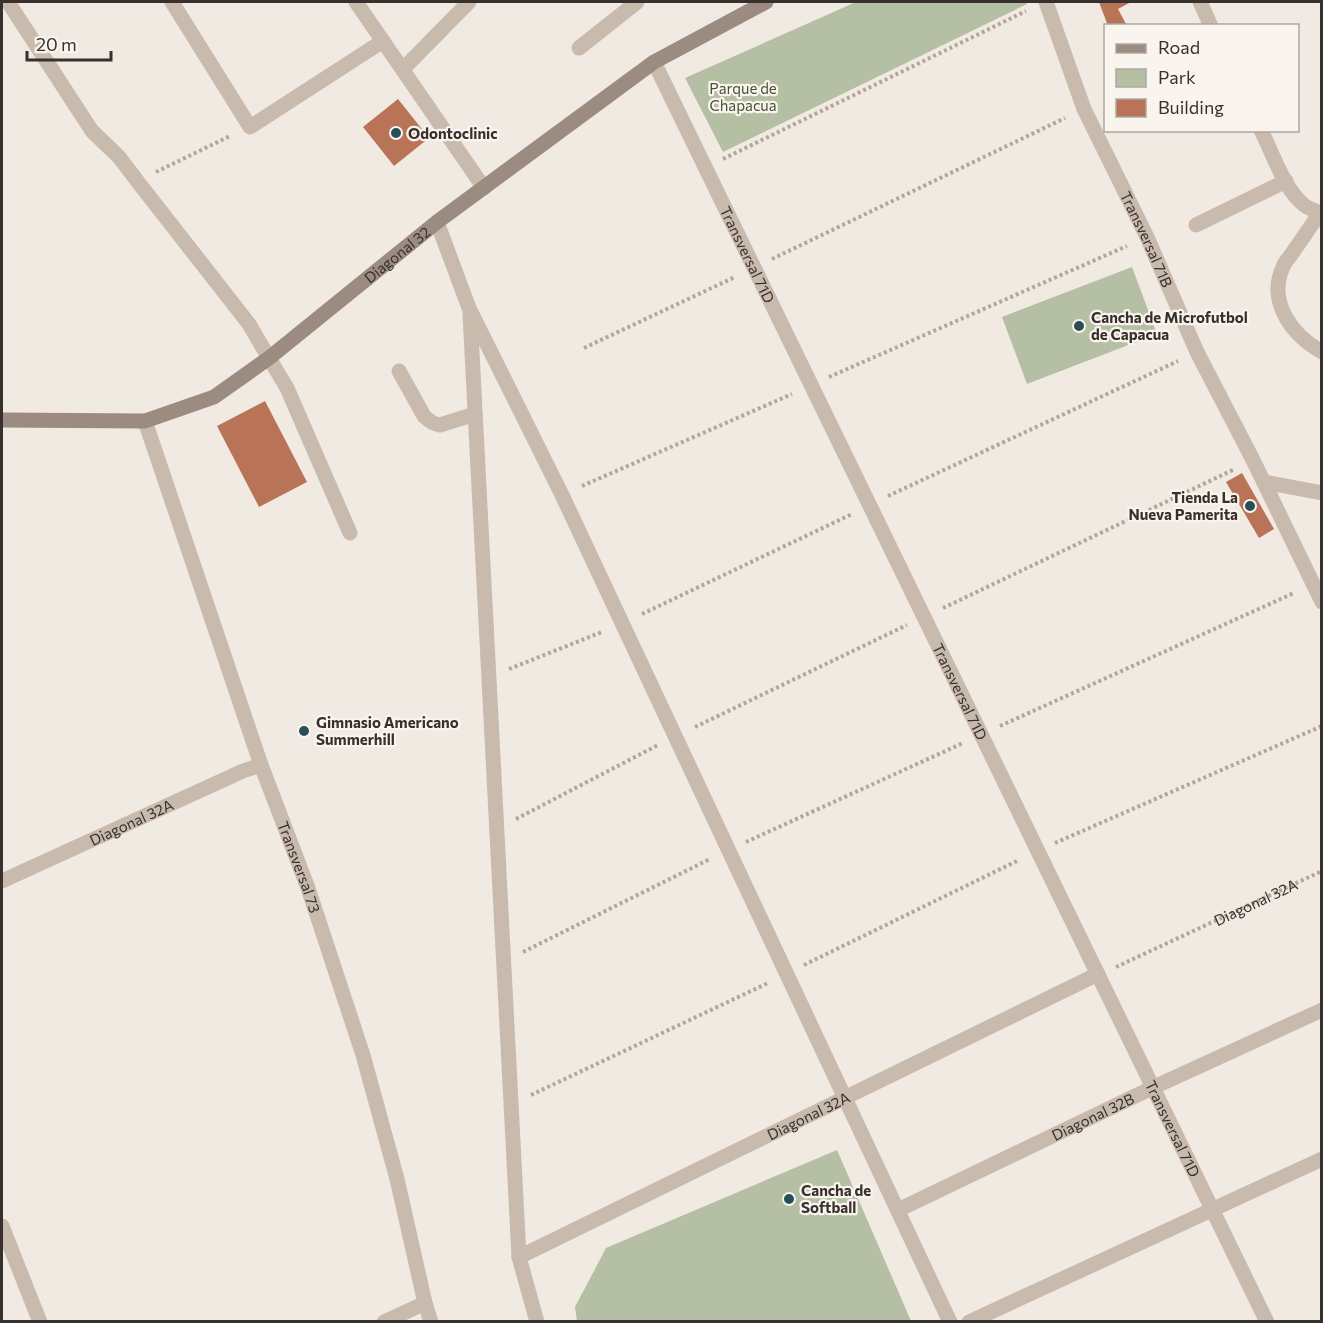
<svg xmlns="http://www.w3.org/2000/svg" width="1323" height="1323" viewBox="0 0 1323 1323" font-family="Commissioner,sans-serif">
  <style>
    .green { fill: #b4bfa3 }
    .building { fill: #b97458 }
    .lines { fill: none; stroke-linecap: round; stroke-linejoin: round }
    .path { stroke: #b4a699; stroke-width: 4; stroke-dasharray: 3 3; stroke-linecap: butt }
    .lane { stroke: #c8bbae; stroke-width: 15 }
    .street { stroke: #c8bbae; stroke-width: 15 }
    .secondary { stroke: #9c8b80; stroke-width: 15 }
    .poi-dot { fill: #265055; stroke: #f9f4ee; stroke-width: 2 }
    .labels { text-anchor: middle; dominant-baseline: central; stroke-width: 4.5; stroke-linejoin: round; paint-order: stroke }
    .park-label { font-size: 15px; fill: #465332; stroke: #f9f4ee }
    .poi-label { font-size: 15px; font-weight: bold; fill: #38302c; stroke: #f9f4ee; text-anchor: start }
    .street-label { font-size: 15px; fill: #38302c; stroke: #f9f4ee }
  </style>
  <rect width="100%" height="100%" fill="#f1eae2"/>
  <path class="green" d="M856,2h170l1,2 -304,148 -38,-74z
    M1132,267l25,67 -130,50 -25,-67z
    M837,1150l74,171h-334l-2,-14 31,-59z"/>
  <path class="building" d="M1099,2h32l-13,7 8,15 -4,2h-14z
    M398,99l31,39 -35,28 -31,-39z
    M265,401l42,81 -48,25 -42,-81z
    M1242,473l32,56 -15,9 -33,-56z"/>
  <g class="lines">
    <g class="path">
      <path d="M723,159l303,-148"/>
      <path d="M156,172l74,-36"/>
      <path d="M772,259l293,-141"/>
      <path d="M584,348l151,-71"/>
      <path d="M829,377l298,-131"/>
      <path d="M582,486l210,-92"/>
      <path d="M888,496l290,-135"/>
      <path d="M943,608l292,-139"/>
      <path d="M642,614l210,-100"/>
      <path d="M509,669l93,-37"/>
      <path d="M1000,726l294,-133"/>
      <path d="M695,727l212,-102"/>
      <path d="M516,819l142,-74"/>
      <path d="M746,842l217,-99"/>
      <path d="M1055,843l267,-117"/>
      <path d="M523,952l187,-93"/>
      <path d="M804,965l215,-105"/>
      <path id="s1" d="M1116,967l206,-96"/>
      <path d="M531,1095l237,-112"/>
    </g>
    <path class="lane" d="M172,2l78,125 133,-86
      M269,358l18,30 63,145
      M399,371l25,45c5,5 9,8 16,9l35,-11"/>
    <g class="street">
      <path d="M8,2l84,129 27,26 19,25 111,142 20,34"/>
      <path d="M356,2l128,186"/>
      <path id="s2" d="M1046,2l38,107 63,128 50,115 56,108 69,142"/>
      <path d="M1200,2l11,24"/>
      <path d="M579,48l58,-46"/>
      <path id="s3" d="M654,62l613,1260"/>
      <path d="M403,69l66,-67"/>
      <path d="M1261,130c12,24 23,59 43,75 5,4 12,6 18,8"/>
      <path d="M1320,213c-9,13 -18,26 -27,39 -3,5 -8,9 -10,15 -16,35 9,68 39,85"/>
      <path d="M437,222l32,86 93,187 388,827"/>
      <path d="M1196,225l90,-44"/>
      <path d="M470,314l49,943 18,65"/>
      <path id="s4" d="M145,421l116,344 47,123 55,167 34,124 28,124 6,19"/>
      <path d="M1264,482l58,11"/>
      <path id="s5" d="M2,881l241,-110 18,-6"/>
      <path id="s6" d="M898,1210l256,-123 168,-77"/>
      <path d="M2,1226l38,96"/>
      <path id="s7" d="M519,1257l579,-283"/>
      <path d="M384,1322l41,-19"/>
      <path d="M969,1322l353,-163"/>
    </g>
    <path class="secondary" id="s8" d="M2,420l143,1 69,-24 55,-39 168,-136 217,-160 112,-60"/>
  </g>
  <g class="poi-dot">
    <circle cx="396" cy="133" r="6"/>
    <circle cx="1079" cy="326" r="6"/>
    <circle cx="1250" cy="506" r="6"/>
    <circle cx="304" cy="731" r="6"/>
    <circle cx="789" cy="1199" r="6"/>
  </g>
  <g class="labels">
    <g class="park-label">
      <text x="743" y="88">Parque de<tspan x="743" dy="17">Chapacua</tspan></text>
    </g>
    <g class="poi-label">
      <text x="408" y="133">Odontoclinic</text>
      <text x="1091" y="317">Cancha de Microfutbol<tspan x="1091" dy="17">de Capacua</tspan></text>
      <text x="1238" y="497" text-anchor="end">Tienda La<tspan x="1238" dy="17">Nueva Pamerita</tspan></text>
      <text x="316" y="722">Gimnasio Americano<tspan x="316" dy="17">Summerhill</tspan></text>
      <text x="801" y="1190">Cancha de<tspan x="801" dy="17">Softball</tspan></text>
    </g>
    <g class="street-label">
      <text stroke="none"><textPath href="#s2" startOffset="258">Transversal 71B</textPath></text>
      <text stroke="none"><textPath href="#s8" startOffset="448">Diagonal 32</textPath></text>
      <text stroke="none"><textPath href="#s3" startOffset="214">Transversal 71D</textPath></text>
      <text stroke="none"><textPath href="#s3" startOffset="700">Transversal 71D</textPath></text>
      <text stroke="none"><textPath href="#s5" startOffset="142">Diagonal 32A</textPath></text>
      <text stroke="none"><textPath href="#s4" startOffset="472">Transversal 73</textPath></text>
      <text stroke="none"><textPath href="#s1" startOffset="154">Diagonal 32A</textPath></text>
      <text stroke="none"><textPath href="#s7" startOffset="322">Diagonal 32A</textPath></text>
      <text stroke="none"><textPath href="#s6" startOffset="216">Diagonal 32B</textPath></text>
      <text stroke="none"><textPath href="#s3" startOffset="1186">Transversal 71D</textPath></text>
    </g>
  </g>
  <rect width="1323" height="1323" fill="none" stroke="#38302c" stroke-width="6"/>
  <rect x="1104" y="24" width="195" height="108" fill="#f9f4ee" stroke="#aca6a0" stroke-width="1.5"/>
  <rect x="1116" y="44" width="30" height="9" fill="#9c8b80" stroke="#aca6a0" stroke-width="1.5"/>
  <text x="1158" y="54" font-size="18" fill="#38302c">Road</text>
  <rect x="1116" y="69" width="30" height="18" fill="#b4bfa3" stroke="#aca6a0" stroke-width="1.5"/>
  <text x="1158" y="84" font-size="18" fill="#38302c">Park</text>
  <rect x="1116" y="99" width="30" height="18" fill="#b97458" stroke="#aca6a0" stroke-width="1.5"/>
  <text x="1158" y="114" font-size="18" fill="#38302c">Building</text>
  <path d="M27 51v9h84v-9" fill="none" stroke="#38302c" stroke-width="3"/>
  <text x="36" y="51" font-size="18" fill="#38302c" stroke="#f9f4ee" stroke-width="4.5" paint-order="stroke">20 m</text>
</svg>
